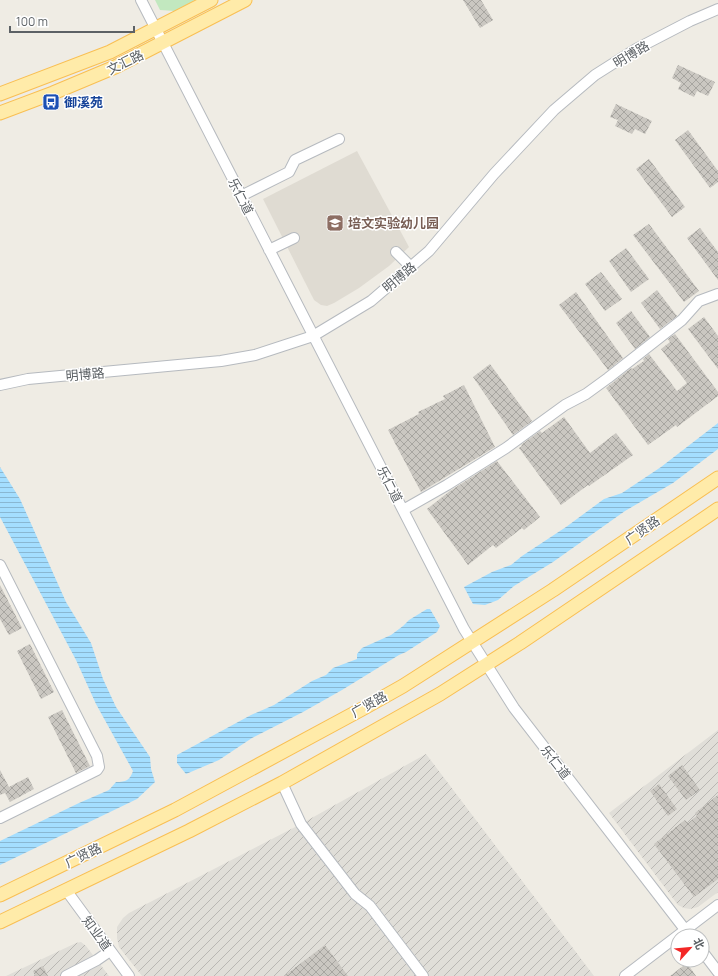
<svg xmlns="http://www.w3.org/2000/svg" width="718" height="976" viewBox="0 0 718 976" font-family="Manrope,'Noto Sans SC',sans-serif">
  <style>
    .industrial { fill: url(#industrial-furrows) }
    .education { fill: #dfdbd2 }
    .park { fill: #c2e8bf }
    .water { fill: url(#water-rules) }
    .building { fill: url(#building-cross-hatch) }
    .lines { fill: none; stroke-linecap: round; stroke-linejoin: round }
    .minor-casing { stroke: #b6babf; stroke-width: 12 }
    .major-casing { stroke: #f9bf53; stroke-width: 15 }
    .minor { stroke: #fff; stroke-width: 10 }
    .major { stroke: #ffeba9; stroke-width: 13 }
    .labels { text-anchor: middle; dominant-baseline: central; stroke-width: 3; stroke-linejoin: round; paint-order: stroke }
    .street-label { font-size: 13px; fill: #5c6165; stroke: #fff }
    .transit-label { font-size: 13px; font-weight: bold; fill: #164399; stroke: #fff; text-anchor: start }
    .education-label { font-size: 13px; font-weight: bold; fill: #785e54; stroke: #fff; text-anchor: start }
  </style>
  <defs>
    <pattern id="industrial-furrows" width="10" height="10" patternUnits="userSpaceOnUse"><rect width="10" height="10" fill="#e0ded8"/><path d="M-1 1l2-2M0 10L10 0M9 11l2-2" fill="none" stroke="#b9b7b3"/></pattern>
    <pattern id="water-rules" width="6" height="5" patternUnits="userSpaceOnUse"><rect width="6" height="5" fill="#a4deff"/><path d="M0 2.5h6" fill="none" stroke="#89b7d2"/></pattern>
    <pattern id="building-cross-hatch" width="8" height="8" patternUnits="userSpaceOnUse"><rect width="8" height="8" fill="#cac7c1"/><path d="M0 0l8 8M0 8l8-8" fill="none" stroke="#a7a5a0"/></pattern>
  </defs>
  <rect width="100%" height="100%" fill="#efece4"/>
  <path class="industrial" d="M718,730v162l-20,15 -8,2 -6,-1 -6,-3 -69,-92z
    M426,754l168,222h-452l-23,-29 -2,-9v-11l6,-9 6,-5 172,-89z
    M81,942l5,4 23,30h-103l70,-33z"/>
  <path class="education" d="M357,151l52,96 -20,19 -30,22 -25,15 -7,3 -6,-1 -7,-5 -51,-101z"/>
  <path class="park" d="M155,0h40l-20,11 -15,-1z"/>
  <path class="water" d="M718,423v26l-45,34 -48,28 -72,51 -39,24 -16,14 -13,5 -12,-1 -9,-17 28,-15 19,-7 11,-9 44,-29 38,-28 18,-6 39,-26z
    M0,467l20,32 46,103 25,41 12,36 13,28 34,50 1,12 4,13 -18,17 -137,66v-24l79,-38 30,-13 7,-8c10,0 14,-2 17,-11l-37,-67 -20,-44 -76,-143z
    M427,609h3l10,17 -3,6 -31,20 -7,3 -57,35 -39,22 -51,26 -33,22 -33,14 -9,-11v-8l74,-40 23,-10 38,-24 14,-6 7,-7 24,-9v-5l5,-6 29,-13 12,-9 6,-6z"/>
  <path class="building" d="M463,0h18l12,20 -13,8z
    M678,65l37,17 -7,14 -11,-5 -3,6 -16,-8 3,-6 -9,-5z
    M616,104l36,17 -7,13 -10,-5 -3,5 -17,-8 3,-6 -8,-3z
    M688,130l30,41v11l-8,6 -35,-48z
    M649,159l36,48 -13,10 -36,-48z
    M649,224l50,67 -15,11 -51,-67z
    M700,228l18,24v28l-31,-42z
    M626,248l23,31 -18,13 -22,-31z
    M601,272l21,27 -17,12 -20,-27z
    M657,290l20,26 -17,13 -19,-26z
    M576,292l47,66 -15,12 -49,-65z
    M631,311l19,26 -15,12 -19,-26z
    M704,317l14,19v33l-30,-40z
    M675,334l43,58v4l-41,31 -1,-2 -28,20 -42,-57 25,-20 1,1 12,-8 -1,-2 6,-5 28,37 10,-8 -26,-34 9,-7 -2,-3z
    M490,364l42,57 -19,14 -40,-58z
    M464,385l31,62 -74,45 -33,-62 31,-16 -1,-2 27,-13 -2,-3z
    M564,417l26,36 26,-20 17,22 -44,31 -1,-1 -27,20 -42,-57 3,-2 -1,-1 19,-14 2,2z
    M497,461l43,56 -16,13 -2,-2 -26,20 -3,-3 -25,20 -41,-56 23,-18z
    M0,585l22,43 -13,7 -9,-16z
    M30,644l24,48 -13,7 -24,-48z
    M62,710l28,56 -14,7 -28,-56z
    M682,765l18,25 -14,10 -18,-24z
    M0,770l9,17 19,-10 6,12 -24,13 -5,-9 -5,2z
    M659,784l18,25 -9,7 -18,-25z
    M718,795v84l-24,18 -40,-53 31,-24 3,3 9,-7 -2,-3z
    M325,945l23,31h-64z
    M687,963l9,13h-26z
    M43,966l5,10h-13l-2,-5z"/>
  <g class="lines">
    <g class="minor-casing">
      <path id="minor" d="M141,0l323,629 50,79 176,228
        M241,196l48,-24 6,-12 44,-21
        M269,250l25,-12
        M396,252l15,15
        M0,385l28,-6 193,-18 34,-6 58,-19 58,-35 58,-50 65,-77 60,-64 41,-35 41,-26 54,-28 28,-12
        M403,510l44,-25 59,-37 59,-43 21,-11 22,-16 74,-58 17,-19 19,-7
        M0,565l97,191 2,11 -2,3 -97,48
        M282,783l19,41 54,70 15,12 53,70
        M66,890l63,86
        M702,951l16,21
        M66,976l31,-16 13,-9
        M625,976l93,-71"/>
    </g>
    <g class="major-casing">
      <path id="major" d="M0,94l110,-42 101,-52
        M0,113l53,-20 62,-26 130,-67
        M0,895l175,-85 189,-102 39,-22 150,-96 165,-112
        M0,922l189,-91 93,-48 158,-89 80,-51 198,-134"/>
    </g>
    <use href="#minor" class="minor"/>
    <use href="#major" class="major"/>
  </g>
  <defs>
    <g id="bus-square" transform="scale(0.9)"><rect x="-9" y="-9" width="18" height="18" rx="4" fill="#1a4fb4" stroke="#fff"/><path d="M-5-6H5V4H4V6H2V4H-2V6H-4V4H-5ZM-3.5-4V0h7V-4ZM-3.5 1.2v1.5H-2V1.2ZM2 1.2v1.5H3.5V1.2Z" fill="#fff"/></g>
    <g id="school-square" transform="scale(0.9)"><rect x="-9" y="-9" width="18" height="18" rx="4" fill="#8d6e63" stroke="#fff"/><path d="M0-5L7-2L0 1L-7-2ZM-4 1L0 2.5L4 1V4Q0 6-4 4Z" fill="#fff"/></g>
  </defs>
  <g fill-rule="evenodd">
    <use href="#bus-square" x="51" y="102"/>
    <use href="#school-square" x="335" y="223"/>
  </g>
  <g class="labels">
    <g class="street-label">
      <text transform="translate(631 54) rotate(-31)">明博路</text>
      <text transform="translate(125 62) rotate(-26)">文汇路</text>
      <text transform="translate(241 196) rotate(63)">乐仁道</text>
      <text transform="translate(399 277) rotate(-40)">明博路</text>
      <text transform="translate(85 374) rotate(-5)">明博路</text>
      <text transform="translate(390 484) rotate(63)">乐仁道</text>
      <text transform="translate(642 530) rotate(-35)">广贤路</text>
      <text transform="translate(369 704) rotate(-29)">广贤路</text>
      <text transform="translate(556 762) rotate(52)">乐仁道</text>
      <text transform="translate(83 855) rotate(-26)">广贤路</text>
      <text transform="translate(97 933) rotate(54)">知业道</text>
    </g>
    <g class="transit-label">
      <text x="64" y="102">御溪苑</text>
    </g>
    <g class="education-label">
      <text x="348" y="223">培文实验幼儿园</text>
    </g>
  </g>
  <g transform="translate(690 948) rotate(63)"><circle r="19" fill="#ffffff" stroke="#bec0c1"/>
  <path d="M0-3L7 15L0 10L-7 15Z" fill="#f32726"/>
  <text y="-6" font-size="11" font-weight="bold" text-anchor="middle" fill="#5c6165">北</text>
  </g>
  <path d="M10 26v6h124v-6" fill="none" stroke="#5c6165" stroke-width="2"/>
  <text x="16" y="26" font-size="12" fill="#5c6165" stroke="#ffffff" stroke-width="3" paint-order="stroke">100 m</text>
</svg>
